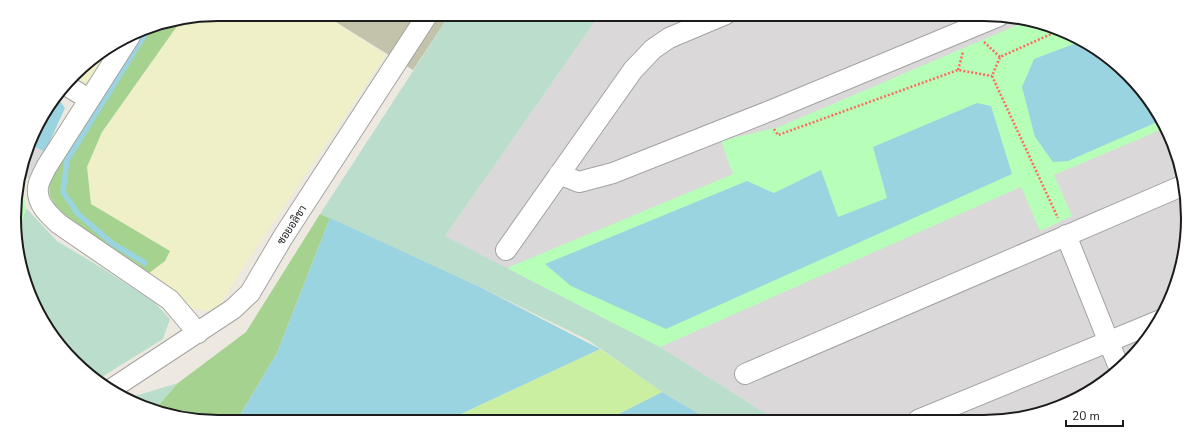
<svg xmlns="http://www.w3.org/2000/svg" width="1202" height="436" viewBox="0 0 1202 436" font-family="'Nunito Sans',Sarabun,sans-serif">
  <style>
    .residential { fill: #dad8d8 }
    .construction { fill: #c3c2ab }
    .farmland { fill: #eff0c8 }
    .grass { fill: #caefa0 }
    .forest { fill: #a6d290 }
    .wetland { fill: #bbdecc }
    .park { fill: #b7ffb9 }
    .water { fill: #9bd4e1 }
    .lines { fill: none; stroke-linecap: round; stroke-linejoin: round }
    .stream { stroke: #9bd4e1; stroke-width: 5.5 }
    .street-casing { stroke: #a3a3a3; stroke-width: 22 }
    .path { stroke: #ff6960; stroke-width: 2.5; stroke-dasharray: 2 2; stroke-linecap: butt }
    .street { stroke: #fff; stroke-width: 20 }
    .labels { text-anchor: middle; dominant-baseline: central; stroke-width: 3; stroke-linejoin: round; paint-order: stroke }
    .street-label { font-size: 11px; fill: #1c1c1c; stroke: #fff }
    .rim { fill: none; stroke: #1c1c1c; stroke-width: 2 }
  </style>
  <rect width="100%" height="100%" fill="#eee9e0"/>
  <path class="residential" d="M600,14h384l53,7 71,35 53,60 25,75 -5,80 -20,49 -42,51 -45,30 -63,19 -233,1 -118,-74 -215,-111z
    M30,144l15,8 -14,24 -9,6 -3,-1z"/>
  <path class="construction" d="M323,14h127l-37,56z"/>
  <path class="farmland" d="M218,14h105l63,41 -140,208 -29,48 -26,-2 -42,-36 16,-12 5,-10 -79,-47 -4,-37 15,-35 78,-110z
    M115,45l-30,45 -14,-9 12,-16z"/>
  <path class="grass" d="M600,349l62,43 -57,29h-159z"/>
  <path class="forest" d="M180,22l-78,110 -15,35 4,37 79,47 -5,10 -16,12c-33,-17 -81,-41 -98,-75 -3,-5 -1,-15 -1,-22l93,-147z
    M320,214l10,4 -53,135 -41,69c-26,0 -58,-1 -82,-12l24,-27 68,-51z"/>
  <path class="wetland" d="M450,14h150l-155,222 215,111 118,74h-67l-49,-29 -74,-52 -108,-53 -160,-73z
    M26,208l31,33 45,27 52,34 16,17 -7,20 -66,41 -48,-48 -28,-61 -3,-44h2z
    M178,383l-24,27 -26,-12z"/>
  <path class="park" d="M1029,20l8,1 71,35 53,60 4,12 -111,47 18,41 -32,15 -19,-44 -361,160 -153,-79 226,-94 -12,-33 58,-14z
    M19,181l3,1 4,26 -6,19h-2l-2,-35z"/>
  <path class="water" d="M1079,42l29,14 53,60 1,4 -94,41 -15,1 -18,-25 -13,-50 12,-28z
    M58,98l7,10 -20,44 -15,-8 5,-16z
    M977,103l14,3 21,68 -346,155 -95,-43 -26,-22 202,-83 27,12 47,-23 17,47 49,-19 -14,-51z
    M330,218l150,69 120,62 -154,72 -210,1 41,-69z
    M662,392l49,29h-106z"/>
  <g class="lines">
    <path class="stream" d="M145,263l-33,-20 -34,-29 -15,-22 4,-32 82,-132"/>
    <g class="street-casing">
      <path id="street" d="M130,36l-83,130c-3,6 -8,14 -9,21 -2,16 10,27 21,37l111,76 28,33
        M67,86l22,13
        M559,174l20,8 34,-9 159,-63 227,-94
        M1066,235l54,135
        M506,250l127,-180 20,-21 16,-11 57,-24
        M745,374l439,-189
        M110,390l123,-81 17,-16 33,-56 145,-223
        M918,420l243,-100"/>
    </g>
    <path class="path" d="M1058,31l-58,26 -8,19 66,142
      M984,42l16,15
      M958,70l5,-18
      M774,129l4,6 180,-65 34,6"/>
    <use href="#street" class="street"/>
  </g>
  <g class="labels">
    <g class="street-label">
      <text transform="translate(292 225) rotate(-57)">ซอยอลิชา</text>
    </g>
  </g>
  <path d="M0 0H1202V436H0ZM218 21H984A197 197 0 0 1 1181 218V218A197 197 0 0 1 984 415H218A197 197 0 0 1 21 218V218A197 197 0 0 1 218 21Z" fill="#fff" fill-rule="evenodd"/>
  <path class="rim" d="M218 21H984A197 197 0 0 1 1181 218V218A197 197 0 0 1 984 415H218A197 197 0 0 1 21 218V218A197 197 0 0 1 218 21Z"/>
  <path d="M1066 420v6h57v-6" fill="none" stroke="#1c1c1c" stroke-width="2"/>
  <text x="1072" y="420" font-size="12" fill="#1c1c1c" stroke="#ffffff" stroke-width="3" paint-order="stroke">20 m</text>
</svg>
